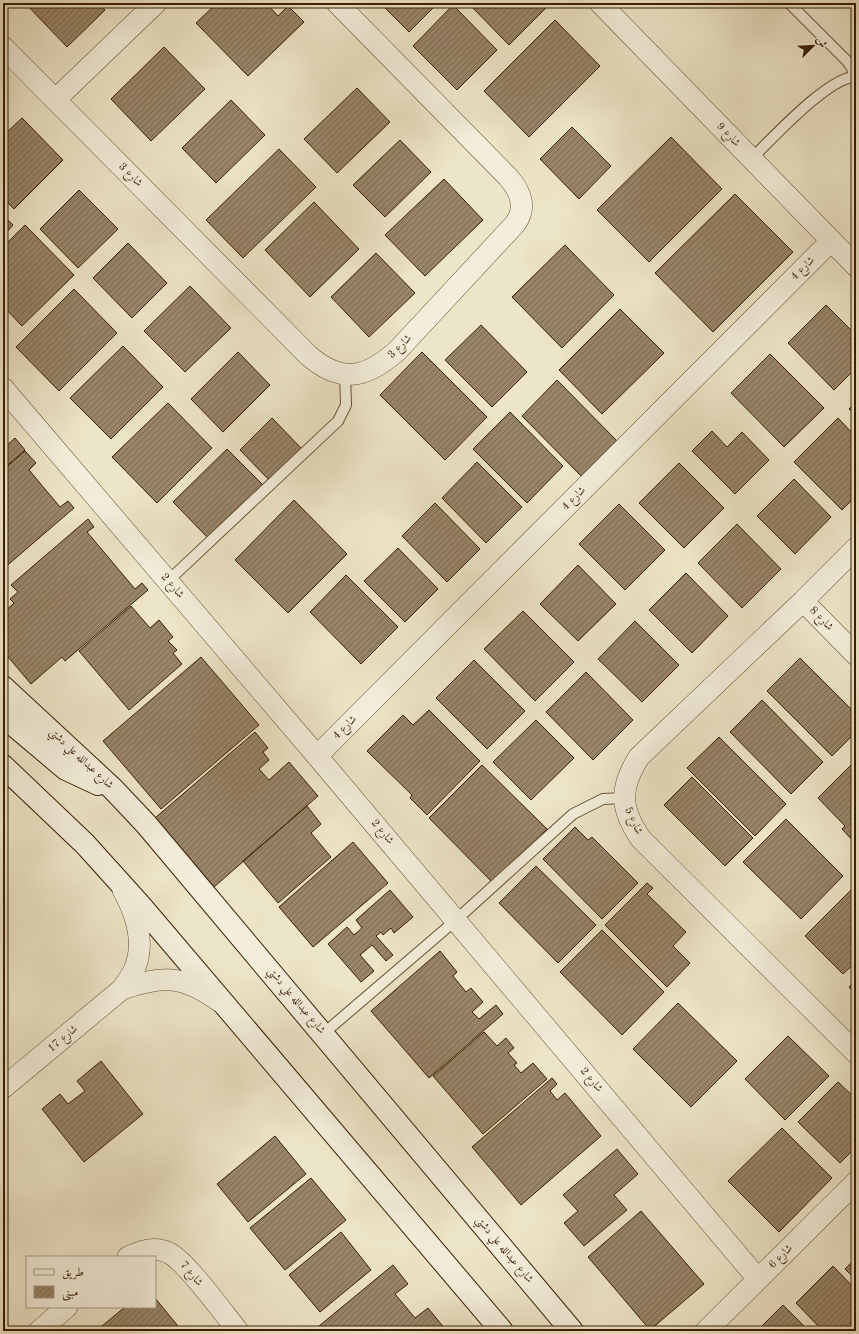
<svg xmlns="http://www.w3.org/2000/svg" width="859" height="1334" viewBox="0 0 859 1334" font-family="'Old Standard TT',Amiri,serif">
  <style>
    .building { fill: url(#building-hatch); stroke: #3b1e03 }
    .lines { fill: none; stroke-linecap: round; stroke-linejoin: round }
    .service-casing { stroke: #685034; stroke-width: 12 }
    .minor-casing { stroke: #685034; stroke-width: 22 }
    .secondary-casing { stroke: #3b1e03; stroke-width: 24 }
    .service { stroke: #f3eedb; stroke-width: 10 }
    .minor { stroke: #f3eedb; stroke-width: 21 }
    .secondary { stroke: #f3eedb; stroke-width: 22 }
    .labels { text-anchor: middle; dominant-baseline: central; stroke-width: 3; stroke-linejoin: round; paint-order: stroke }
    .street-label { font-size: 11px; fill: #3b1e03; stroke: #f3eedb }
  </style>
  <defs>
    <pattern id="building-hatch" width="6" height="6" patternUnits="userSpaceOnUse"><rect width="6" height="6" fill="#988569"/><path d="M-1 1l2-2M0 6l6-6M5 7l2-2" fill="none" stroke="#7d6c54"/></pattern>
  </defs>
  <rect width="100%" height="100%" fill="#ede5c7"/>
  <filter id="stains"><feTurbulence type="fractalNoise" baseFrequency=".005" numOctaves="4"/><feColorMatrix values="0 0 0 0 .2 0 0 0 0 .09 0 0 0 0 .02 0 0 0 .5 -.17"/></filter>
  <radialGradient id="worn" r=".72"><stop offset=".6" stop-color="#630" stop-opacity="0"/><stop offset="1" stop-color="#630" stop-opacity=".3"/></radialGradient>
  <path class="building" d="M25,3h72l8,7 -38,37z
    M217,3h49l12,13 10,-10 16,16 -56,54 -52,-53z
    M380,3h58l-29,29z
    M468,3h79l2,2 -40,40z
    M453,5l44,45 -40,40 -44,-44z
    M555,20l45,46 -71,71 -45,-46z
    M164,47l41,42 -54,52 -40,-42z
    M357,88l33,34 -53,51 -33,-34z
    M231,100l34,35 -49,48 -34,-35z
    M22,118l41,42 -49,49 -11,-11v-62z
    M572,127l39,39 -32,33 -39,-40z
    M671,137l51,52 -73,73 -52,-52z
    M400,140l31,32 -46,45 -32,-32z
    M279,149l37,38 -73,71 -37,-38z
    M444,179l39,41 -58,56 -40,-41z
    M79,190l39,39 -40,39 -38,-39z
    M735,194l58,58 -80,80 -58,-59z
    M314,202l45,47 -49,48 -45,-47z
    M3,215l10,10 -10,11z
    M25,225l49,50 -52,51 -19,-20v-59z
    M128,243l39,40 -35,35 -39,-40z
    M565,245l49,50 -52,53 -50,-51z
    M376,253l39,40 -46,44 -38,-40z
    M190,286l41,42 -46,44 -41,-41z
    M74,289l43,44 -58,58 -43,-44z
    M826,305l30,30v33l-22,22 -46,-47z
    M620,309l44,44 -62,61 -43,-44z
    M481,325l46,47 -35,35 -47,-47z
    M123,346l40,41 -52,52 -41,-41z
    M238,352l32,33 -47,47 -32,-33z
    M422,352l65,65 -42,43 -65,-65z
    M770,354l54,54 -40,39 -53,-54z
    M557,380l63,64 -35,36 -63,-64z
    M856,402v14l-7,-7z
    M168,403l44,45 -55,55 -45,-46z
    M510,412l53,54 -36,37 -54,-54z
    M272,418l30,31 -32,32 -30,-31z
    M838,418l18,19v59l-14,14 -48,-48z
    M712,431l15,16 15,-15 27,28 -34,34 -43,-43z
    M15,438l10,12 -22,19v-26l3,3z
    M227,449l37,37 -54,54 -37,-38z
    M25,451l11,12 -7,7 31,37 8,-6 6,7 -71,61v-99z
    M477,462l45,45 -36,36 -44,-45z
    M679,463l45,45 -40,40 -45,-45z
    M794,479l37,38 -36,37 -38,-38z
    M294,500l53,54 -59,59 -53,-53z
    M435,503l45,46 -33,33 -45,-46z
    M619,504l46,46 -40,40 -46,-46z
    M88,519l6,8 -7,5 48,57 7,-6 6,7 -83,71 -3,-4 -31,27 -28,-33v-38l11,-10 -4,-4 8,-7 -7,-7z
    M737,524l44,45 -39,39 -44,-45z
    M398,548l40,41 -33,33 -41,-41z
    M578,565l38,39 -38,37 -38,-37z
    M686,573l42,43 -36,37 -43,-43z
    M346,575l52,52 -37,37 -51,-52z
    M131,606l19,22 9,-8 14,17 -5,4 9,9 -4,3 9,11 -53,46 -50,-59z
    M523,611l51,51 -39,39 -51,-52z
    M635,621l44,44 -37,37 -44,-43z
    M201,657l58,68 -98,84 -58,-68z
    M800,658l56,56v18l-24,24 -65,-65z
    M474,660l51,51 -38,38 -51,-51z
    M586,672l47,48 -40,40 -47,-48z
    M762,700l61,62 -32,32 -61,-62z
    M429,710l51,51 -53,54 -17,-17 2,-3 -45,-44 36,-36 10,10z
    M536,720l38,38 -43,42 -38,-38z
    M255,732l13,16 -5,4 6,8 -10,9 10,11 20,-18 29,34 -104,91 -59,-69z
    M719,737l67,67 -31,32 -68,-68z
    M856,760v84l-14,-15 3,-3 -27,-28z
    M482,765l65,64 -54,54 -64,-65z
    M692,777l61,61 -28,28 -61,-61z
    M307,806l14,18 -10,9 20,24 -53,46 -35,-42z
    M786,819l57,57 -42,43 -58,-57z
    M575,827l13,13 4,-3 46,46 -36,36 -59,-60z
    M353,842l35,41 -75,64 -34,-40z
    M536,866l60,59 -38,38 -59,-60z
    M647,883l6,5 -6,6 39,38 -13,14 17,17 -23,24 -62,-62z
    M856,885v77l-13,12 -38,-38z
    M390,890l23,27 -19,16 -3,-5 -8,7 -2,-3 -5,4 17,19 -7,6 -14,-16 -12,10 14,16 -13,11 -33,-38 19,-17 7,8 8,-7 -6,-8z
    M602,930l62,62 -42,43 -62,-63z
    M440,951l17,21 -4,4 13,16 5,-4 12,14 -11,10 7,7 17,-14 7,9 -74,64 -58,-67z
    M856,980v15l-7,-8z
    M678,1003l59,58 -46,46 -58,-58z
    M484,1032l13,14 9,-8 8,10 -6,5 9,10 -3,2 7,8 12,-10 14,16 -64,55 -50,-58z
    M788,1036l41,40 -44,44 -40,-41z
    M101,1061l42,53 -59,48 -42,-53 18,-15 8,10 17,-13 -8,-10z
    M552,1078l5,6 -7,7 7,9 8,-7 36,43 -80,69 -49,-58z
    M838,1082l18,17v48l-16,16 -42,-41z
    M782,1128l50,50 -53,54 -51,-51z
    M275,1136l31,38 -58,48 -31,-38z
    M617,1149l21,25 -24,21 13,15 -43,36 -20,-23 14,-12 -15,-16z
    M311,1178l35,42 -61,50 -35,-42z
    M641,1211l63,73 -54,46 -62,-73z
    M341,1232l30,38 -51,42 -31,-37z
    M856,1258v22l-11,-11z
    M393,1265l15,19 -13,10 20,24 13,-10 18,22 -133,1z
    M833,1266l23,24v41h-33l-27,-28z
    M155,1298l27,33h-86l29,-24h30z
    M783,1305l26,26h-52z"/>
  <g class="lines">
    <g class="service-casing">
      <path id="service" d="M789,3l58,58 5,7 2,9
        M751,159c20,-19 79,-84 105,-82
        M168,581l170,-160 8,-16 -1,-31
        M323,1034l133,-114 117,-106 30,-15 21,-1"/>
    </g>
    <g class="minor-casing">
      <path id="minor" d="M600,3l256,263
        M3,47l306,309c33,28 57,22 88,-5l118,-127c13,-17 5,-34 -8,-48l-170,-173
        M56,99l100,-96
        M3,388l314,368 441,523
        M856,548l-53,53 -164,156c-20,31 -19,52 2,82l215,214
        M803,601l53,54
        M317,756l514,-515
        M122,989c41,-14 61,-14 97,12
        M3,1088l119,-99c4,-6 9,-12 12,-19 12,-26 2,-57 -11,-80
        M128,1257c13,-6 27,-11 41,-4 17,8 55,61 69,78
        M39,1331l28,-24
        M706,1331l150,-149"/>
    </g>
    <g class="secondary-casing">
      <path id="secondary" d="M3,687l110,102 33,35 426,507
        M3,716l63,53 32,15
        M3,766l82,78 55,61 362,426"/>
    </g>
    <use href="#service" class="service"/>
    <use href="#minor" class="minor"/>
    <use href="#secondary" class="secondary"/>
  </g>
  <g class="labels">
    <g class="street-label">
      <text transform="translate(728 135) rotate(46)">شارع 9</text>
      <text transform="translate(130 175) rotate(45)">شارع 3</text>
      <text transform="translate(803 269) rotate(-45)">شارع 4</text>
      <text transform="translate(400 347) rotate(-45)">شارع 3</text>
      <text transform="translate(574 499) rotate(-45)">شارع 4</text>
      <text transform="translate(172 586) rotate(49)">شارع 2</text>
      <text transform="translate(821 619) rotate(46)">شارع 8</text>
      <text transform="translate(345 728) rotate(-45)">شارع 4</text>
      <text transform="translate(81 759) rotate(43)">شارع عبدالله علي دشتي</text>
      <text transform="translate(633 821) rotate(65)">شارع 5</text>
      <text transform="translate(382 832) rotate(50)">شارع 2</text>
      <text transform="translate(296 1001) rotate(50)">شارع عبدالله علي دشتي</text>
      <text transform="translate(63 1039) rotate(-40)">شارع 17</text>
      <text transform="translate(591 1080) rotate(50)">شارع 2</text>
      <text transform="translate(504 1250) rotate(50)">شارع عبدالله علي دشتي</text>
      <text transform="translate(781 1257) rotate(-45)">شارع 6</text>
      <text transform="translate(191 1274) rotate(50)">شارع 7</text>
    </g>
  </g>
  <rect width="859" height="1334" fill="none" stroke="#ede5c7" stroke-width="16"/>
  <rect x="4" y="4" width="851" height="1326" fill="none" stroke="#3b1e03" stroke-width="2"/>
  <rect x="8" y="8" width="843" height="1318" fill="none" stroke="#3b1e03"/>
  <rect x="26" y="1256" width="130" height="52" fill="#f3eedb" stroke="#a99b85"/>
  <rect x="34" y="1269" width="20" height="6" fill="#f3eedb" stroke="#a99b85"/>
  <text x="62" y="1276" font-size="12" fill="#3b1e03">طريق</text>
  <rect x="34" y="1286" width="20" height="12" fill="url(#building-hatch)" stroke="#a99b85"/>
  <text x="62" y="1296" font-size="12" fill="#3b1e03">مبنى</text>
  <g transform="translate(813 46) rotate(66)" stroke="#f3eedb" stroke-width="3" paint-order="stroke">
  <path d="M0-3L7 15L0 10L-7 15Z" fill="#3b1e03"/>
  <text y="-6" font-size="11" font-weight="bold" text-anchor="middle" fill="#3b1e03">ش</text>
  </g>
  <rect width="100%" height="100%" filter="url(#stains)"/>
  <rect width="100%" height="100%" fill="url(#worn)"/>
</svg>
